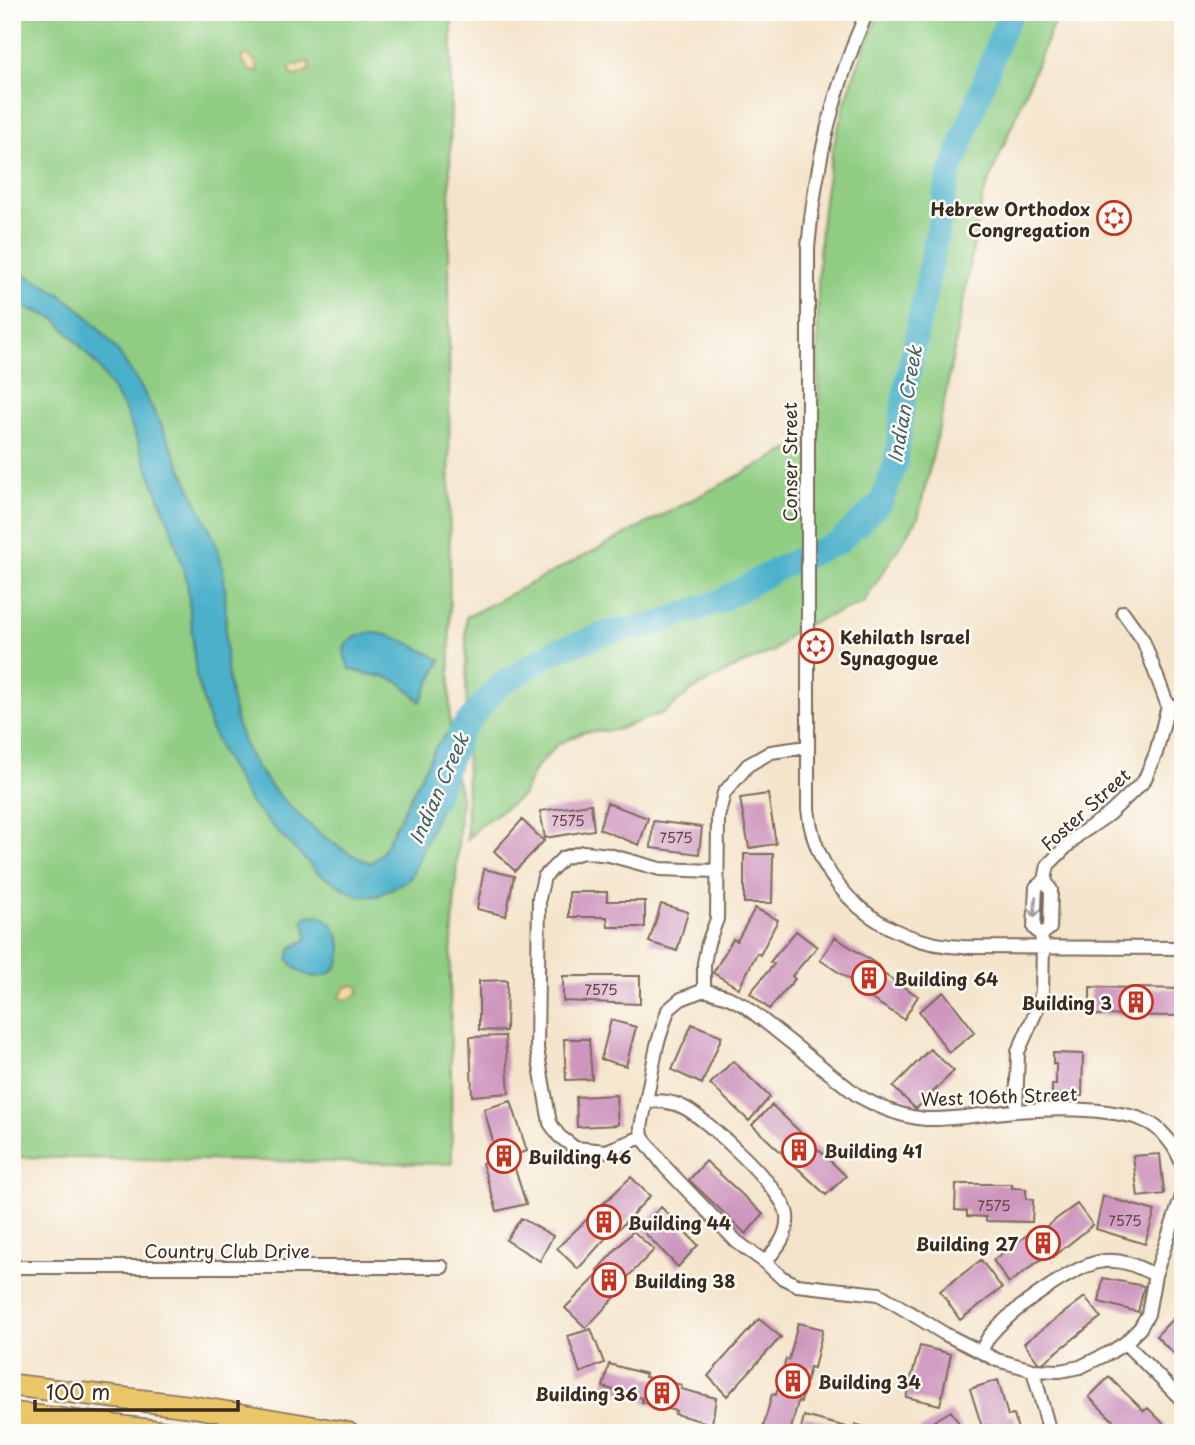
<svg xmlns="http://www.w3.org/2000/svg" width="1195" height="1445" viewBox="0 0 1195 1445" font-family="'Playpen Sans',sans-serif">
  <style>
    .green { fill: #90cd83; stroke: #667c50; stroke-width: 2 }
    .sand { fill: #eeda9e; stroke: #94825e; stroke-width: 2 }
    .water { fill: #4cb1cb; stroke: #446e74; stroke-width: 2 }
    .lines { fill: none; stroke-linecap: round; stroke-linejoin: round }
    .river { stroke: #4cb1cb; stroke-width: 24 }
    .building { fill: #ce95bd }
    .minor-casing { stroke: #7c6b5b; stroke-width: 16 }
    .motorway-casing { stroke: #7c6b5b; stroke-width: 24 }
    .minor { stroke: #fff; stroke-width: 12 }
    .motorway { stroke: #eac669; stroke-width: 21 }
    .oneway { stroke: #a79f9a }
    .labels { text-anchor: middle; dominant-baseline: central; stroke-width: 5; stroke-linejoin: round; paint-order: stroke }
    .number-label { font-size: 14px; fill: #604546 }
    .poi-label { font-size: 18px; font-weight: bold; fill: #3b2a1e; stroke: #fdfcf7; text-anchor: start }
    .street-label { font-size: 18px; fill: #3b2a1e; stroke: #fdfcf7 }
    .water-label { font-size: 19px; font-style: italic; fill: #426063; stroke: #fdfcf7 }
  </style>
  <rect width="100%" height="100%" fill="#fdfcf7"/>
  <filter id="ink" filterUnits="userSpaceOnUse"><feTurbulence type="fractalNoise" baseFrequency=".0143" numOctaves="2"/><feDisplacementMap in="SourceGraphic" scale="14" xChannelSelector="R" yChannelSelector="G"/><feConvolveMatrix kernelMatrix="1 2 1 2 8 2 1 2 1" color-interpolation-filters="sRGB"/></filter>
  <filter id="wash" filterUnits="userSpaceOnUse"><feTurbulence type="fractalNoise" baseFrequency=".00686" numOctaves="4" result="noise"/><feDisplacementMap in="SourceGraphic" scale="28" xChannelSelector="R" yChannelSelector="G"/><feGaussianBlur stdDeviation="1.57" result="paint"/><feColorMatrix in="noise" values="0 0 0 0 0 0 0 0 0 0 0 0 0 0 0 0 0 1.4 0 .05"/><feComposite in="paint" operator="in"/></filter>
  <g filter="url(#wash)">
    <rect width="100%" height="100%" fill="#f4e4cb"/>
    <path class="green" d="M12,12h440l-3,236 1,504 11,45 -11,176 2,191 -440,-7z
      M880,12h198l-23,8 -72,176 -42,223 -23,99 -55,85 -68,26 -21,22 -38,16 -42,22 -29,23 -49,18 -32,2 -26,12 -23,25 -13,27 -43,30 -12,14 -1,-223 353,-183c0,-58 -3,-117 0,-175 3,-85 25,-170 61,-247z"/>
    <path class="sand" d="M248,55l7,6 4,11 -9,-1 -9,-11 1,-4z
      M305,62h4l1,8 -14,6 -6,-2v-7z
      M355,985l4,2v5c-5,6 -12,10 -20,6l7,-11z"/>
    <path class="water" d="M12,271c10,1 20,8 29,12 77,39 116,132 150,207 9,20 21,41 28,63 11,36 4,78 8,116 3,24 8,55 18,77 19,43 82,102 126,117l11,-10 54,-107 14,-16v22l-10,56 -30,71 -33,17h-19l-39,-22 -68,-70 -28,-49 -12,-26 -15,-54 -9,-94 -16,-53 -45,-116 -28,-46 -42,-47 -44,-17z
      M367,633c28,-1 50,15 74,27l-21,42c-29,-34 -34,-20 -70,-33 -12,-22 -5,-30 17,-36z
      M318,915c10,4 15,9 19,18 18,40 -25,61 -49,26l3,-11 15,-8 1,-6 -4,-15 5,-3z"/>
    <g class="lines">
      <path class="river" d="M435,797l27,-68 35,-42 58,-36 54,-19 44,-7 69,-25 59,-33 58,-25 43,-41 14,-39 8,-66 44,-216 53,-145 11,-23"/>
    </g>
    <g id="blocks">
      <path class="building" d="M768,794l8,50 -27,4 -9,-50z
        M607,803l41,15 -9,27 -40,-16z
        M591,804l3,26 -49,8 -5,-27z
        M522,820l22,21 -29,30 -21,-20z
        M653,821l49,6 -3,27 -48,-6z
        M744,854h29l-1,49h-28z
        M484,869l30,7 -8,40 -29,-7z
        M569,892h38v9h38v26h-37l-1,-10h-38z
        M661,904l27,8 -11,39 -28,-9z
        M755,908l23,12 -18,35 -3,-2 -18,35 -26,-15 20,-34 4,2z
        M796,931l21,16 -25,29 3,3 -26,30 -19,-16 24,-29 -4,-2z
        M835,937l44,29 -3,3 42,27 -14,23 -44,-27 2,-4 -42,-28z
        M563,976h77v28l-77,-3z
        M507,980l-1,51 -27,-1v-49z
        M1090,987l93,2v27l-93,-1z
        M944,992l31,40 -26,21 -30,-42z
        M611,1020l25,7 -10,39 -25,-7z
        M692,1024l30,12 -20,48 -30,-14z
        M505,1036l4,57 -37,3 -2,-59z
        M564,1039h25l3,40 -26,1z
        M930,1049l24,22 -38,38 -23,-22z
        M1053,1053l30,1 -1,42 -30,-2v-9h4v-21h-3z
        M733,1061l37,36 -21,24 -39,-37z
        M616,1095l2,30 -41,2 -1,-30z
        M511,1101l16,50 -16,5 15,48 -29,7 -15,-48 15,-7 -13,-47z
        M772,1105l74,71 -20,19 -74,-70z
        M1160,1154l4,40 -26,3 -5,-41z
        M706,1161l57,53 -17,20 -57,-54z
        M631,1177l19,19 -35,37 -3,-2 -34,38 -21,-21z
        M956,1184h56v4l14,1v10l7,1 -1,22 -46,-1v-4l-19,-1v-5l-12,-1z
        M1103,1196l52,15 -10,33 -49,-15z
        M1077,1204l16,21 -40,32 -3,-4 -41,30 -16,-23 41,-30 3,3z
        M661,1207l37,38 -20,22 -38,-39z
        M521,1218l32,18 -13,25 -34,-21z
        M633,1231l21,19 -36,37 3,4 -35,37 -21,-20 35,-35 -3,-3z
        M981,1260l21,28 -42,32 -20,-29z
        M1103,1278l41,8 -6,26 -39,-10z
        M1085,1297l16,20 -61,48 -16,-22z
        M1183,1308v39l-8,8 -19,-19z
        M759,1319l22,18 -54,59 -19,-20z
        M798,1323l25,6 -9,39 -4,-1 -9,35 -3,-1 -8,32 -28,-2 10,-37 4,1 10,-36 3,1z
        M591,1329l13,34 -24,10 -12,-37z
        M920,1346l31,8 -11,51 -34,-8z
        M609,1364l37,10 -1,3 37,8 -1,4 35,9 -4,26 -37,-10 1,-3 -34,-9v-4l-39,-11z
        M1109,1377l35,34 4,-3 25,25h-40l-3,-4 -4,4 -37,-36z
        M998,1380l10,36 6,-1 5,18h-28l-2,-8 -7,2 -12,-38z
        M951,1411l14,22h-51z
        M804,1416l50,13 1,-5 29,9h-84z"/>
    </g>
  </g>
  <g filter="url(#ink)">
    <use href="#blocks" fill-opacity="0" stroke="#7c6b5b" stroke-width="2"/>
    <g class="lines">
      <g class="minor-casing">
        <path id="minor" d="M867,12c-34,76 -52,154 -59,236v561c8,80 76,135 155,138l220,1
          M1168,706h15
          M1041,935l9,-7 1,-38 -6,-10
          M704,990v-27l4,-20 9,-24 1,-102 6,-24 24,-28 23,-13 36,-5
          M646,1101c14,0 25,0 37,6 23,11 102,84 104,108 2,20 -10,33 -22,47
          M1016,1111l2,-59 20,-45 4,-16 1,-43 -2,-13 -7,-7 2,-41 9,-7 3,-15 29,-29 31,-21 36,-34 12,-28 12,-47 -25,-66 -20,-28
          M642,1137l-36,14 -31,-3 -16,-12 -9,-13 -13,-74 2,-151 5,-21 19,-19 20,-6 26,3 51,14 56,2
          M1183,1168c-5,-19 -21,-41 -40,-48 -11,-5 -24,-6 -36,-8 -29,-4 -61,-3 -91,-1 -29,2 -60,9 -90,8 -25,-2 -48,-12 -69,-24l-112,-89 -17,-9 -24,-7 -23,9 -13,11 -11,35 -16,82 1,10 24,31 71,74 28,20 16,15 16,8 82,9 66,40 52,26 36,10 27,1 20,-4 31,-15 14,-9 15,-15 8,-14 7,-39 28,-82
          M12,1267h430
          M1125,1343l58,58
          M981,1352c3,-6 6,-14 11,-19 19,-22 83,-69 112,-72 20,-2 34,6 51,14
          M1033,1370l17,63"/>
      </g>
      <g class="motorway-casing">
        <path id="motorway" d="M12,1385l183,22 153,26
          M12,1413l160,20"/>
      </g>
      <use href="#minor" class="minor"/>
      <use href="#motorway" class="motorway"/>
    </g>
    <defs><path id="oneway-shaft" d="M-6 0H5M1.5-3L5.5 0L1.5 3" fill="none" stroke-width="1.6" stroke-linecap="round" stroke-linejoin="round" transform="scale(1.75)"/></defs>
    <use class="oneway" href="#oneway-shaft" transform="translate(1035 907) rotate(94)"/>
  </g>
  <defs>
    <g id="synagogue-ring" transform="scale(1.75)"><circle r="9.5" fill="#fdfcf7" stroke="#c8321e" stroke-width="1.5"/><path d="M0-6.5L5.6 3.2H-5.6ZM0 6.5L5.6-3.2H-5.6Z" fill="#c8321e"/></g>
    <g id="building-ring" transform="scale(1.75)"><circle r="9.5" fill="#fdfcf7" stroke="#c8321e" stroke-width="1.5"/><path d="M-4-6H4V6H1V3H-1V6H-4ZM-2.5-4.3h1.7v1.8h-1.7ZM.8-4.3h1.7v1.8H.8ZM-2.5-1h1.7V.8h-1.7ZM.8-1h1.7V.8H.8Z" fill="#c8321e"/></g>
  </defs>
  <g fill-rule="evenodd">
    <use href="#synagogue-ring" x="1114" y="218"/>
    <use href="#synagogue-ring" x="816" y="646"/>
    <use href="#building-ring" x="869" y="978"/>
    <use href="#building-ring" x="1136" y="1002"/>
    <use href="#building-ring" x="799" y="1150"/>
    <use href="#building-ring" x="504" y="1156"/>
    <use href="#building-ring" x="604" y="1222"/>
    <use href="#building-ring" x="1043" y="1243"/>
    <use href="#building-ring" x="609" y="1280"/>
    <use href="#building-ring" x="793" y="1381"/>
    <use href="#building-ring" x="662" y="1393"/>
  </g>
  <g class="labels">
    <g class="number-label">
      <text x="568" y="820">7575</text>
      <text x="676" y="837">7575</text>
      <text x="601" y="989">7575</text>
      <text x="994" y="1205">7575</text>
      <text x="1125" y="1220">7575</text>
    </g>
    <g class="poi-label">
      <text x="1090" y="208" text-anchor="end">Hebrew Orthodox<tspan x="1090" dy="21">Congregation</tspan></text>
      <text x="840" y="636">Kehilath Israel<tspan x="840" dy="21">Synagogue</tspan></text>
      <text x="894" y="978">Building 64</text>
      <text x="1112" y="1002" text-anchor="end">Building 3</text>
      <text x="824" y="1150">Building 41</text>
      <text x="528" y="1156">Building 46</text>
      <text x="628" y="1222">Building 44</text>
      <text x="1018" y="1243" text-anchor="end">Building 27</text>
      <text x="634" y="1280">Building 38</text>
      <text x="818" y="1381">Building 34</text>
      <text x="638" y="1393" text-anchor="end">Building 36</text>
    </g>
    <g class="street-label">
      <text transform="translate(789 462) rotate(-90)">Conser Street</text>
      <text transform="translate(1085 809) rotate(-42)">Foster Street</text>
      <text transform="translate(999 1096) rotate(-2)">West 106th Street</text>
      <text x="227" y="1250">Country Club Drive</text>
    </g>
    <g class="water-label">
      <text transform="translate(904 404) rotate(-80)">Indian Creek</text>
      <text transform="translate(438 788) rotate(-66)">Indian Creek</text>
    </g>
  </g>
  <rect width="1195" height="1445" fill="none" stroke="#fdfcf7" stroke-width="42"/>
  <path d="M35 1400v10h203v-10" fill="none" stroke="#3b2a1e" stroke-width="3.5"/>
  <text x="46" y="1400" font-size="21" fill="#3b2a1e" stroke="#fdfcf7" stroke-width="5" paint-order="stroke">100 m</text>
</svg>
